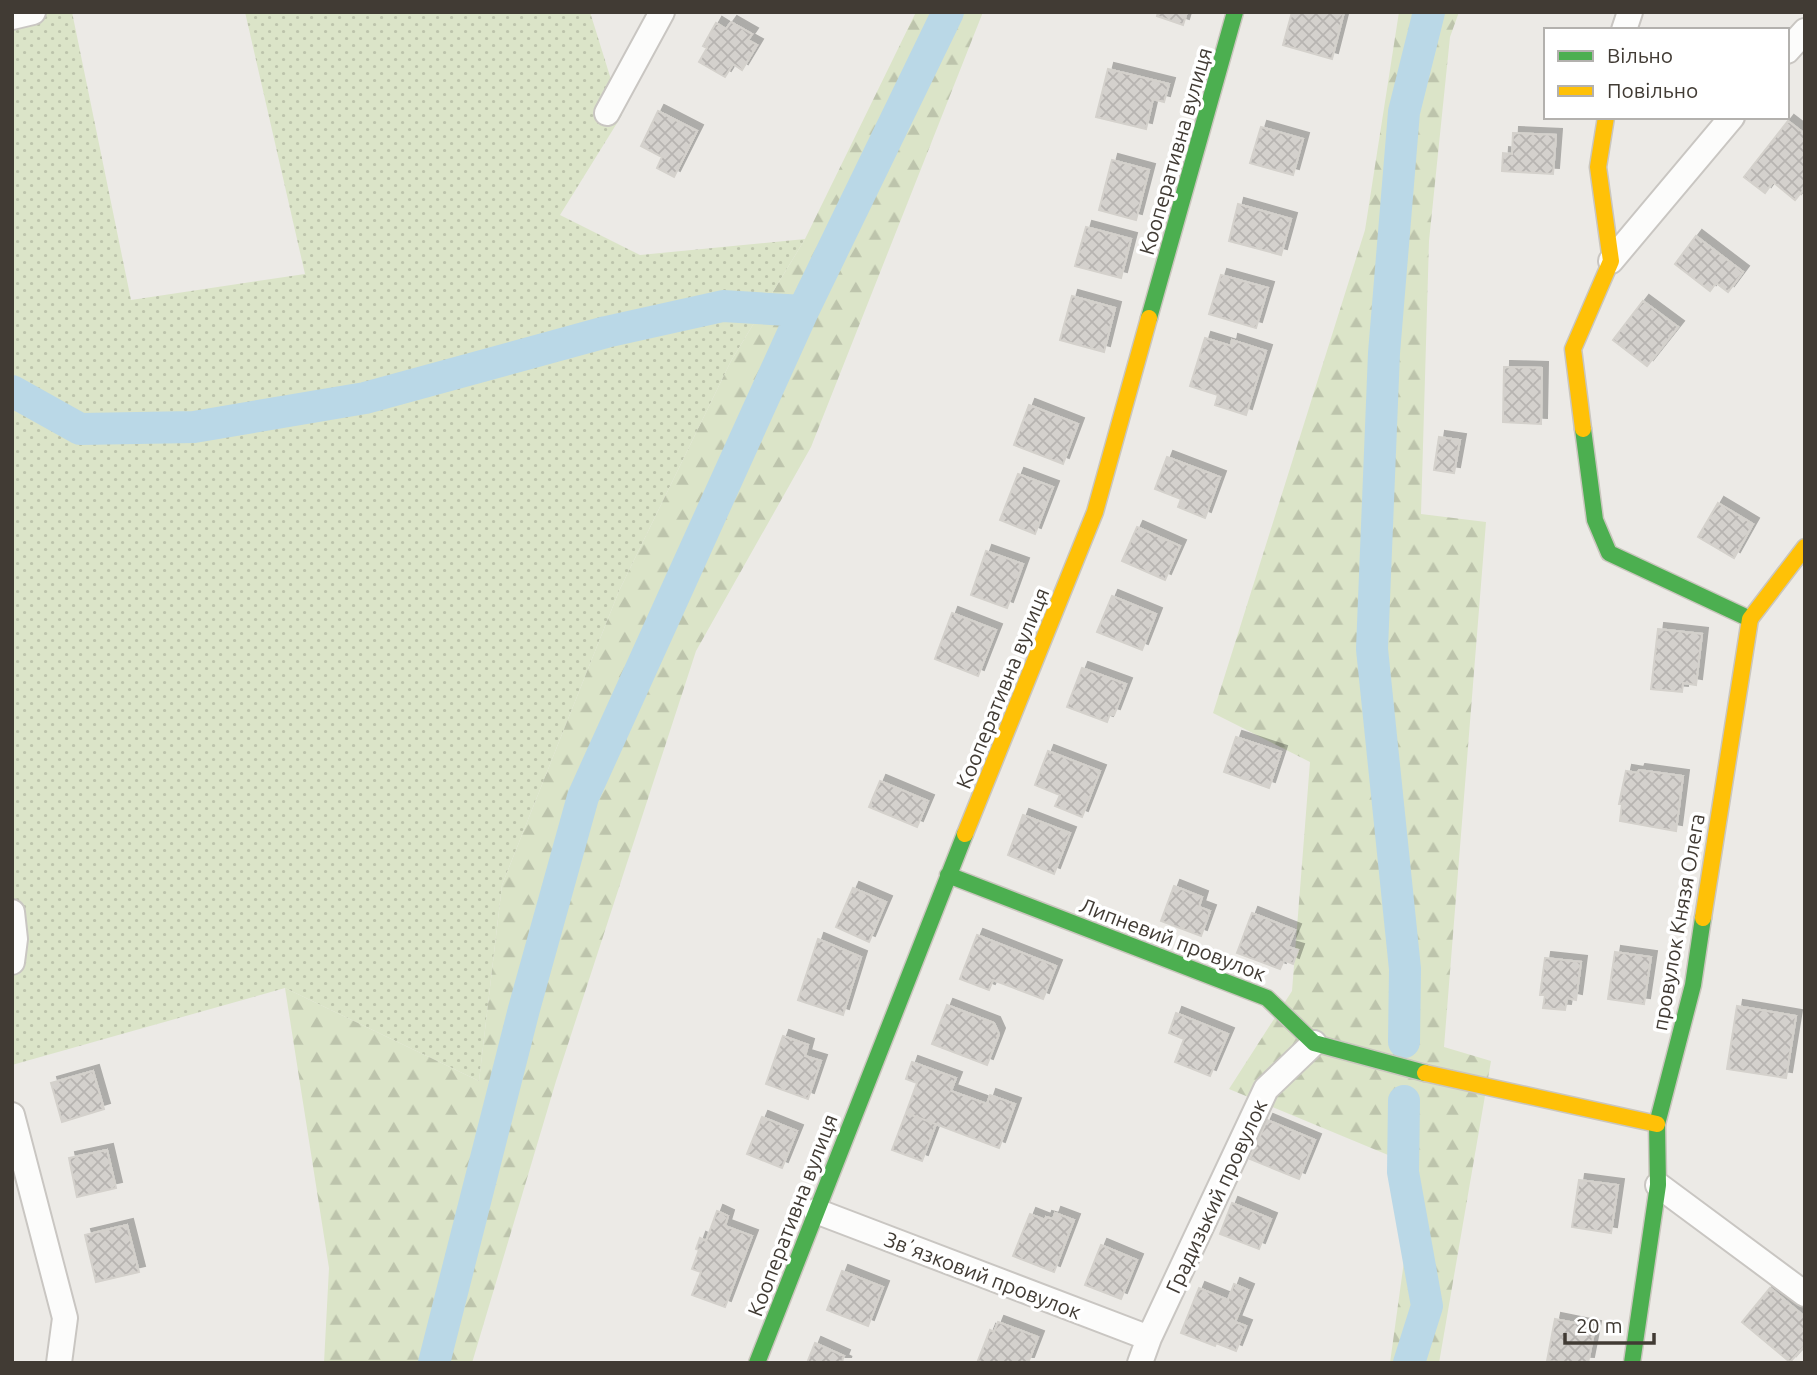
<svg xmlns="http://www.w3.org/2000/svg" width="1817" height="1375" viewBox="0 0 1817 1375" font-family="Ubuntu,sans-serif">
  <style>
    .grass { fill: url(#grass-dots) }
    .forest { fill: url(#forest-firs) }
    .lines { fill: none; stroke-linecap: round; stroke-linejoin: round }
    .canal { stroke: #bad8e7; stroke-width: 32 }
    .building { fill: url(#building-cross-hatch); stroke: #d4d1cc; stroke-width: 2; filter: url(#shadow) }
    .street-casing { stroke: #c9c6c2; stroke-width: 28 }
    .fast-casing { stroke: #cac6be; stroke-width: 19 }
    .slow-casing { stroke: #cac6be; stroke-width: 19 }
    .street { stroke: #fcfcfb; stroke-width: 24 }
    .fast { stroke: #4caf50; stroke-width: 16 }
    .slow { stroke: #ffc107; stroke-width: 16 }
    .labels { text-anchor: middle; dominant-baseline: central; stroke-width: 7; stroke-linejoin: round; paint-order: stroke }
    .street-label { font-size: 21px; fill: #413b34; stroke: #fff }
  </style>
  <defs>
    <pattern id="grass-dots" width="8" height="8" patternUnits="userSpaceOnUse" patternTransform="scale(1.75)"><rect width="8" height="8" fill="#dbe4c8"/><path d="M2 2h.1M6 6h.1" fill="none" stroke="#bdc4ac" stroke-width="1.8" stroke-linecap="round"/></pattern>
    <pattern id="forest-firs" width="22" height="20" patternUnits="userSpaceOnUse" patternTransform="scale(1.75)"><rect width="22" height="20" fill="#dbe4c8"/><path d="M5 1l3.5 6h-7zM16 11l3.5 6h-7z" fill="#bdc4ac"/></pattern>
    <pattern id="building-cross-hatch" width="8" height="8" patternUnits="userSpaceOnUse" patternTransform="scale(1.75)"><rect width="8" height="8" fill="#d4d1cd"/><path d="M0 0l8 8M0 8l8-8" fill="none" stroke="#b7b4b1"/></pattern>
    <filter id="shadow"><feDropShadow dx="6" dy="-6" stdDeviation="0" flood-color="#0004"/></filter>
  </defs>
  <rect width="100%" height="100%" fill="#eceae6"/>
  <path class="grass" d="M12,12h60l59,288 174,-26 -60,-262h345l32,103 -62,100 80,40 165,-16 -74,122 -112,230 -117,294 -23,196 -194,-93 -273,77z"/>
  <path class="forest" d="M916,12h67l-172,435 -115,204 -140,430 -84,282h-148l5,-95 -44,-280 194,93 23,-196 117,-294 112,-230 74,-122z
    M1399,12h60l-9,25 -21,204 -8,273 65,8 -42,525 47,14 -52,302h-49l27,-196 -188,-78 63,-98 18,-229 -97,-49 152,-483z"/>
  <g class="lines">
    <path class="canal" d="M12,391l68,38 114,-2 171,-29 241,-66 117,-26 80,5
      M1404,1042l1,-73 -33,-320 12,-296 20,-241 25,-100
      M1404,1101l-1,71 24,134 -18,57
      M434,1363l90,-354 59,-212 220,-486 145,-299"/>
  </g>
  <path class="building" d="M1158,12h29l-4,13 -26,-9z
    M1292,12h52l-12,47 -49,-14z
    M731,22l21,12 -4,6 9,5 -15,25 -9,-6 -8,13 -26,-15 8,-14 -4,-2 13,-23 10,6z
    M1108,69l61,15 -5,18 -11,-3 -7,30 -50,-12z
    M658,111l39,20 -23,46 -17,-9 5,-11 -21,-11z
    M1788,121l17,13v54l-10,12 -22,-18 -8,11 -21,-16z
    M1261,127l42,12 -10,36 -43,-12z
    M1513,133l43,2 -3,39 -51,-3 1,-18 9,1z
    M1112,160l37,10 -13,50 -37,-10z
    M1238,204l53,15 -10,36 -52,-14z
    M1086,227l45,12 -10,39 -46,-12z
    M1696,236l47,36 -15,20 -12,-9 -6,8 -35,-27z
    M1221,275l47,13 -12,40 -47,-14z
    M1072,296l43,12 -11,44 -44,-12z
    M1643,301l35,26 -31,39 -34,-26z
    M1205,338l26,8 1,-6 34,11 -20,64 -31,-10 3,-10 -28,-9z
    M1504,367l38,1 -1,56 -38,-2z
    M1029,405l49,19 -15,40 -49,-19z
    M1439,437l21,3 -6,33 -20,-3z
    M1167,457l53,20 -15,41 -27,-11 3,-8 -26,-10z
    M1018,474l35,13 -18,47 -35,-14z
    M1718,503l35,21 -19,34 -36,-21z
    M1137,527l43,19 -15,34 -43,-19z
    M986,551l37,13 -16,44 -36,-13z
    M1112,596l44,18 -14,36 -45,-18z
    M952,613l44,17 -18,46 -43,-17z
    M1658,629l44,5 -6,51 -13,-2 -1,9 -31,-3z
    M1082,668l44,16 -12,31 -4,-1 -3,8 -40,-15z
    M1236,737l45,15 -12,36 -45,-16z
    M1048,751l52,20 -18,46 -27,-11 5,-11 -25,-10z
    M1639,770l44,6 -7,55 -56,-10 2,-17h-3l7,-33 12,2z
    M880,781l48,20 -11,26 -48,-20z
    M1023,815l47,18 -16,41 -46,-19z
    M1174,886l28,11 -3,10 11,4 -9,25 -40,-15z
    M853,888l33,14 -17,40 -33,-15z
    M1252,913l43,17 -7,17 10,3 -5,14 -9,-4 -4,9 -43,-16z
    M977,935l79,31 -13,33 -50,-19 -4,10 -29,-11z
    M818,939l43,18 -18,58 -45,-15z
    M1615,952l36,5 -7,47 -36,-5z
    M1545,958l36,4 -5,38 -9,-2 -2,12 -22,-2 2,-13h-5z
    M947,1005l47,18 5,11 -12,31 -55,-21z
    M1737,1006l59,10 -10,62 -59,-9z
    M1176,1013l52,21 -18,42 -35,-14 9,-23 -15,-6z
    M783,1036l25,9 -3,11 16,5 -13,38 -42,-15z
    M912,1062l44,16 -5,13 36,13 3,-9 25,9 -16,44 -93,-35 11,-30 -11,-4z
    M93,1071l11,38 -42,13 -11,-39z
    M906,1113l30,11 -14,37 -30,-11z
    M762,1117l35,14 -15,37 -35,-14z
    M1267,1120l48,20 -16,39 -49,-20z
    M107,1150l9,38 -39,9 -8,-39z
    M1579,1180l39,5 -7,48 -39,-6z
    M1232,1203l39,16 -12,30 -39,-15z
    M717,1211l11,5 -3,10 27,10 -27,71 -33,-12 9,-23 -9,-3 7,-19 -3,-1 4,-11 6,3z
    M1055,1213l19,7 -20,52 -41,-16 17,-42 15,6 1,-3 7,2z
    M127,1225l12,47 -43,10 -11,-47z
    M1101,1245l36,15 -16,39 -36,-14z
    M842,1271l41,16 -15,39 -41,-16z
    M1234,1284l14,6 -13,32 11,4 -10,25 -20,-8 -1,3 -34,-13 18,-45 29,12z
    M1770,1288l35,29v28l-15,17 -48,-40z
    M1555,1319l40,8 -7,36 -41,-2z
    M998,1322l40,15 -10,26h-51l13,-33 4,2z
    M815,1343l29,13 -2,5 4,2h-39z"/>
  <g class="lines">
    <g class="street-casing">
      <path id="street" d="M12,17l21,-5
        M1624,30l6,-18
        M1787,51l18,-20
        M607,113l55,-101
        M1611,261l121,-144
        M12,912l3,27 -3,23
        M12,1115l53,203 -6,45
        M1658,1185l147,109
        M816,1211l333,127
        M1140,1363l9,-25 117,-249 48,-46"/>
    </g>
    <g class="fast-casing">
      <path id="fast" d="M1149,318l86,-306
        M1583,429l12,91 14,33 141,66
        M948,875l319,123 47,45 111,30
        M757,1363l208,-529
        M1632,1363l26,-178 -1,-61 36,-139 10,-67"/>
    </g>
    <g class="slow-casing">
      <path id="slow" d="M1583,429l-10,-80 38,-88 -13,-94 8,-50
        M965,834l130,-322 54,-194
        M1703,918l47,-299 55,-72
        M1425,1073l232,51"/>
    </g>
    <use href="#street" class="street"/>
    <use href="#fast" class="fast"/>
    <use href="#slow" class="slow"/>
  </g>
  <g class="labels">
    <g class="street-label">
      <text transform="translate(1175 151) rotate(-74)">Кооперативна вулиця</text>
      <text transform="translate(1002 688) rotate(-68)">Кооперативна вулиця</text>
      <text transform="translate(1678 922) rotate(-80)">провулок Князя Олега</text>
      <text transform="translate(1173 939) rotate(21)">Липневий провулок</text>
      <text transform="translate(1216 1196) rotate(-65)">Градизький провулок</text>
      <text transform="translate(792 1215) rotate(-69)">Кооперативна вулиця</text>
      <text transform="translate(983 1275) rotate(21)">Звʼязковий провулок</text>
    </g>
  </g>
  <rect width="1817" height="1375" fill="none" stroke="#413b34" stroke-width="28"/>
  <rect x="1544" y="28" width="245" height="91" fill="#ffffff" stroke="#b3b1ae" stroke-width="2"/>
  <rect x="1558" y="51" width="35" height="10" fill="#4caf50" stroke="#b3b1ae" stroke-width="2"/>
  <text x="1607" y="63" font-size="21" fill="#413b34">Вільно</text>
  <rect x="1558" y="86" width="35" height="10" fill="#ffc107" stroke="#b3b1ae" stroke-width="2"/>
  <text x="1607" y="98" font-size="21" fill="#413b34">Повільно</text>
  <path d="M1565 1333v10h89v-10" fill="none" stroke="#413b34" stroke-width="3.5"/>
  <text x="1576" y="1333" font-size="21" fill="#413b34" stroke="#ffffff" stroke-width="5" paint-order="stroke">20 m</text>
</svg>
